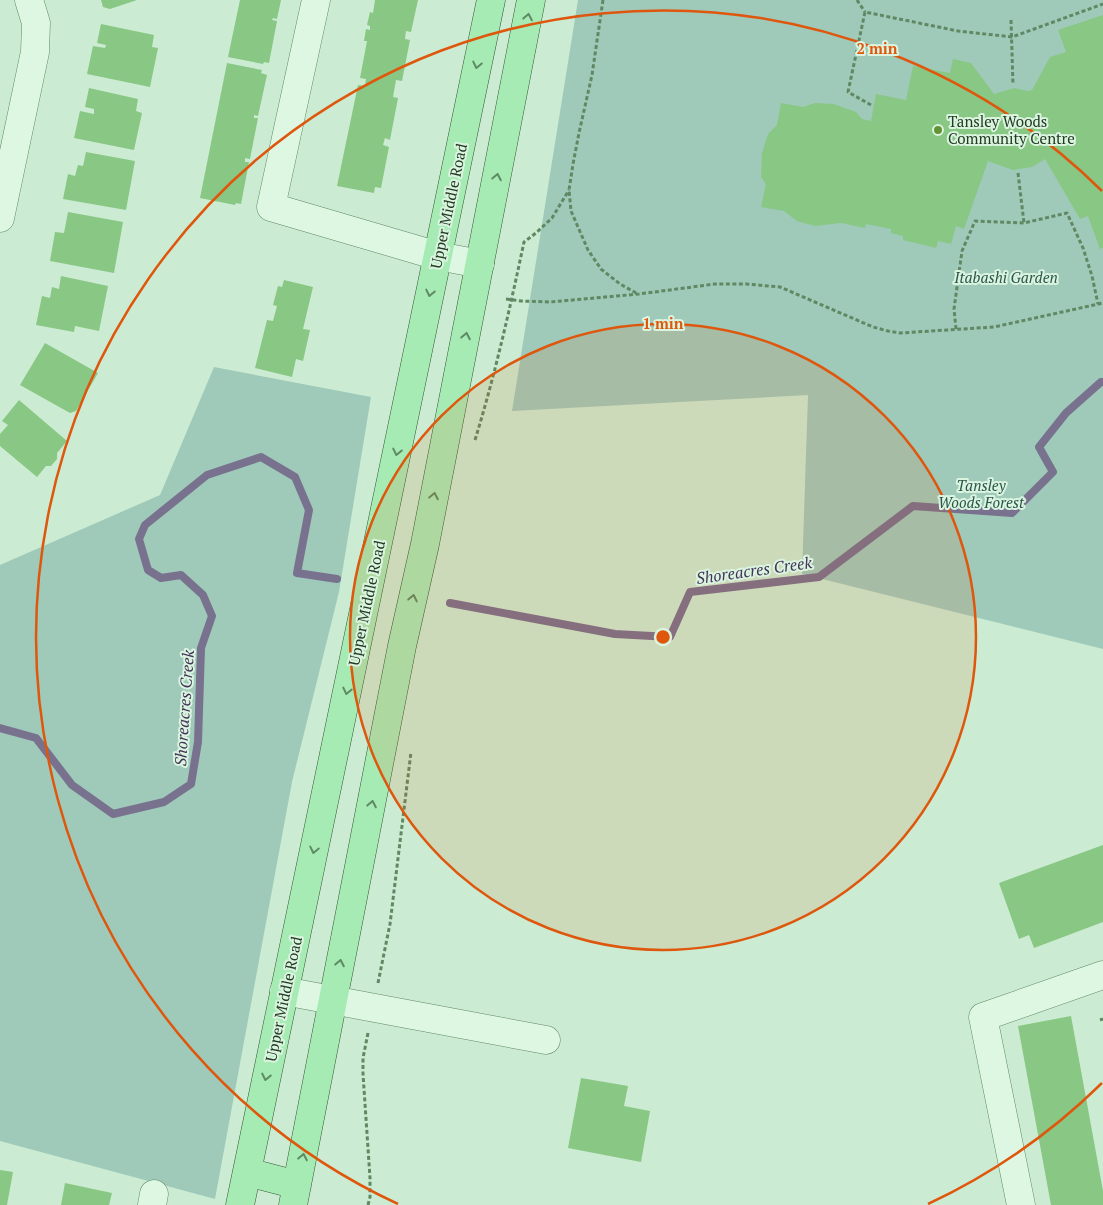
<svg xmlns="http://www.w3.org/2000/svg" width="1103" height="1205" viewBox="0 0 1103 1205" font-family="'PT Serif',serif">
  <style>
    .green { fill: #9fcaba }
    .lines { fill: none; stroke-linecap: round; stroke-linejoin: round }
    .stream { stroke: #79728f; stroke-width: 8 }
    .building { fill: #89c784 }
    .minor-casing { stroke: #608862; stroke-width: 29 }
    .major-casing { stroke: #345634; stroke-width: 29 }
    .path { stroke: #608862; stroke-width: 3; stroke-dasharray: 4 2.5; stroke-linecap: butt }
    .minor { stroke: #def7e3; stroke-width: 28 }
    .major { stroke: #a7ebb4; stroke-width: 28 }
    .oneway { stroke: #5e8a64 }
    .ring { fill: none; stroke: #de570d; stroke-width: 2.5 }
    .poi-dot { fill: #639334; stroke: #daf4e0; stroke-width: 2 }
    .labels { text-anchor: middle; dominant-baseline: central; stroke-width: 4; stroke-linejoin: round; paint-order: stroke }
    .poi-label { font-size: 15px; fill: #223a22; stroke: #daf4e0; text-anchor: start }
    .street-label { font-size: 15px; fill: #223a22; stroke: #daf4e0 }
    .park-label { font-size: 15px; font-style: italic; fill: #2a554a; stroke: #daf4e0 }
    .water-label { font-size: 16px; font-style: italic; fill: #433358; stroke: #daf4e0 }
    .centre { fill: #de570d; stroke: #daf4e0; stroke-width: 2.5 }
    .ring-label { font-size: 15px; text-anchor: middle; font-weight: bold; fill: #de570d; stroke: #daf4e0; stroke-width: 4; stroke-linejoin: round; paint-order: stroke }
  </style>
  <rect width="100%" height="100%" fill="#cbecd2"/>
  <path class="green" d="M578,0h525v649l-301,-75 6,-179 -296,16z
    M214,367l157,30 -32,195 -47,190 -77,417 -215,-58v-576l160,-70z"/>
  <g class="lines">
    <path class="stream" d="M450,603l165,31 55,3 20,-45 129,-15 94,-71 99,7 41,-41 -14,-25 27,-34 35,-31h2
      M0,728l36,10 36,47 41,29 51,-12 27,-18 7,-42 3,-94 11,-32 -9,-21 -22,-20 -20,3 -13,-8 -9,-31 6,-14 62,-50 54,-18 34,20 14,33 -12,63 40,6"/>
  </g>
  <path class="building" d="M101,0h36l-27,9 -7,-2z
    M240,0h41l-4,19 -4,-1 -1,2 5,1 -8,42 -5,-1 -1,2 -35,-7z
    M375,0h43l-7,32 -5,-1 -1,8 5,1 -8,41 -6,-1 -3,17 5,1 -8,42 -5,-2 -2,7 6,2 -8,41 -6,-1 -1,6 -37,-7 21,-101 7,1 1,-7 -6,-1 7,-37h-3l2,-12 4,1v-4l-3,-1 3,-13 3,1z
    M1103,15v233l-3,1 -12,-33 -8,3 -35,-60 -13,8 -19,3 -25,-9 -24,68 -8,-3 -5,18 -13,-3 -2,7 -33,-8v-4l-12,-3v-4l-25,-5 -1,4 -24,-5 -26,3 -18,-5 -13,-10 -23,-4 5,-23 -5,-7 1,-24 6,-19 9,-9 4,-22 22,4 12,-4 19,1 22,8 6,7 9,2 5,-27 30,6 7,-34 37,7 3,-14 18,4 23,31 20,-6 14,3 4,-1 18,-33 16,-5 -8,-22z
    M101,24l53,11 -2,12 6,1 -8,39 -63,-13 6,-28 12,2 1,-3 -9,-2z
    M227,63l35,7 -1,3 6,2 -9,41 -4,-1v3h4l-8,41 -5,-1v4h4l-8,42 -5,-1 -1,2 -35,-7z
    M89,88l49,11 -2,12 6,2 -8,37 -60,-12 6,-27 14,3v-5l-9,-2z
    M86,152l49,9 -9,49 -63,-11 5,-25 7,2 3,-11 5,1z
    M68,212l55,10 -9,51 -64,-12 5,-29 9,1z
    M61,276l47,10 -9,45 -24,-5 -1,6 -38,-7 6,-29 8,2 2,-11 7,2z
    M284,280l29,7 -10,42 7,1 -7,31 -7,-2 -4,18 -37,-9 12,-48 6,1 4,-15 -4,-1 5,-19 4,1z
    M45,343l53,30 -22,38 -6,2 -50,-28z
    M19,400l48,41 -10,12v6l-6,7h-5l-9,11 -37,-31v-12l8,-9 -6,-4z
    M1103,845v77l-69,26 -5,-13 -10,4 -20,-56z
    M1071,1016l32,175v14h-52l-33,-179z
    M581,1078l47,8 -4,20 26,5 -9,51 -73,-14z
    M0,1170l13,2 -6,33h-7z
    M65,1183l47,10 -3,12h-48z"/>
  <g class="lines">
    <g class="minor-casing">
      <path id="minor" d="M316,0l-45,207 167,49 42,8
        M0,218l35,-166 1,-29 -7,-23
        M284,991l262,49
        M152,1205l2,-11
        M1021,1205l-38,-188 120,-42"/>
    </g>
    <g class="major-casing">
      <path id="major" d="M247,1172l50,13
        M240,1205l251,-1205
        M293,1205l109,-559 23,-102 106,-544"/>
    </g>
    <path class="path" d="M603,0l-11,75 -13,58 -6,31 -4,26 2,21 17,39 13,19 19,15 18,10
      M857,0l8,12
      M1011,20l2,65
      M871,105l-23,-13 17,-80 93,19 54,6 91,-33
      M1018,173l6,50
      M506,299l15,2 29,1 89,-8 76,-10h31l34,3 93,40 15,4 12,2 94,-6 109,-24
      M956,329l-2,-20 8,-58 13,-30 49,2 43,-10 16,35 9,28 6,28
      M475,440c20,-65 35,-132 49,-198l12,-9 16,-15 17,-28
      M378,983l12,-59 21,-172
      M1100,1020l3,-1
      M368,1033l-5,25v16l7,104v19l-2,8"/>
    <use href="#minor" class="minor"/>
    <use href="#major" class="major"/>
  </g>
  <defs><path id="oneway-chevron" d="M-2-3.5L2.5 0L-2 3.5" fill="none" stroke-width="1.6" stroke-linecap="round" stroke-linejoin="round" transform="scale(1.25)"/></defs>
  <g class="oneway">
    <use href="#oneway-chevron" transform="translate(528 17) rotate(-79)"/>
    <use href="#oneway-chevron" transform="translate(477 65) rotate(102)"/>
    <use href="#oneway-chevron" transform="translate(497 177) rotate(-79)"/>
    <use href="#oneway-chevron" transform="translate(430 293) rotate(102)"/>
    <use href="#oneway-chevron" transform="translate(466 336) rotate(-79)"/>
    <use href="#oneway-chevron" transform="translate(397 452) rotate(102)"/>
    <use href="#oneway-chevron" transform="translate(434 496) rotate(-79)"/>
    <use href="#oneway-chevron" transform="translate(413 598) rotate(-78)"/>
    <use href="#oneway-chevron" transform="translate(347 691) rotate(102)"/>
    <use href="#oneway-chevron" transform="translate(372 804) rotate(-79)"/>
    <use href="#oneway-chevron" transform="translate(314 850) rotate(102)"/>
    <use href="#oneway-chevron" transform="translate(340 963) rotate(-79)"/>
    <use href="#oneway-chevron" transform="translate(266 1077) rotate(102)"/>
    <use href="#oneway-chevron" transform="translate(303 1157) rotate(-79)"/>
  </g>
  <circle cx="663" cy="637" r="313" fill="#de570d" fill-opacity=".12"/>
  <g class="ring">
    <circle cx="663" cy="637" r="313"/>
    <path d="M1102 1083A626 626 0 0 1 928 1204M398 1204A626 626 0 1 1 1102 191"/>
  </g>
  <circle class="poi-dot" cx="938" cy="130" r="5"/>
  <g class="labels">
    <g class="poi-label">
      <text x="948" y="121">Tansley Woods<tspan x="948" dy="17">Community Centre</tspan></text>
    </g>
    <g class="street-label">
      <text transform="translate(448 206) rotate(-78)">Upper Middle Road</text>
      <text transform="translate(366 603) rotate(-78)">Upper Middle Road</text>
      <text transform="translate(283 999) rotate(-78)">Upper Middle Road</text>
    </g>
    <g class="park-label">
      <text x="1006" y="277">Itabashi Garden</text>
      <text x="981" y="485">Tansley<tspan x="981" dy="17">Woods Forest</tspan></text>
    </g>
    <g class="water-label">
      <text transform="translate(754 570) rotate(-8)">Shoreacres Creek</text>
      <text transform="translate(184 708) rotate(-86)">Shoreacres Creek</text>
    </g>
  </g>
  <circle cx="663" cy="637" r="8" class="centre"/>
  <g class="ring-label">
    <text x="877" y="54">2 min</text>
    <text x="663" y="329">1 min</text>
  </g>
</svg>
